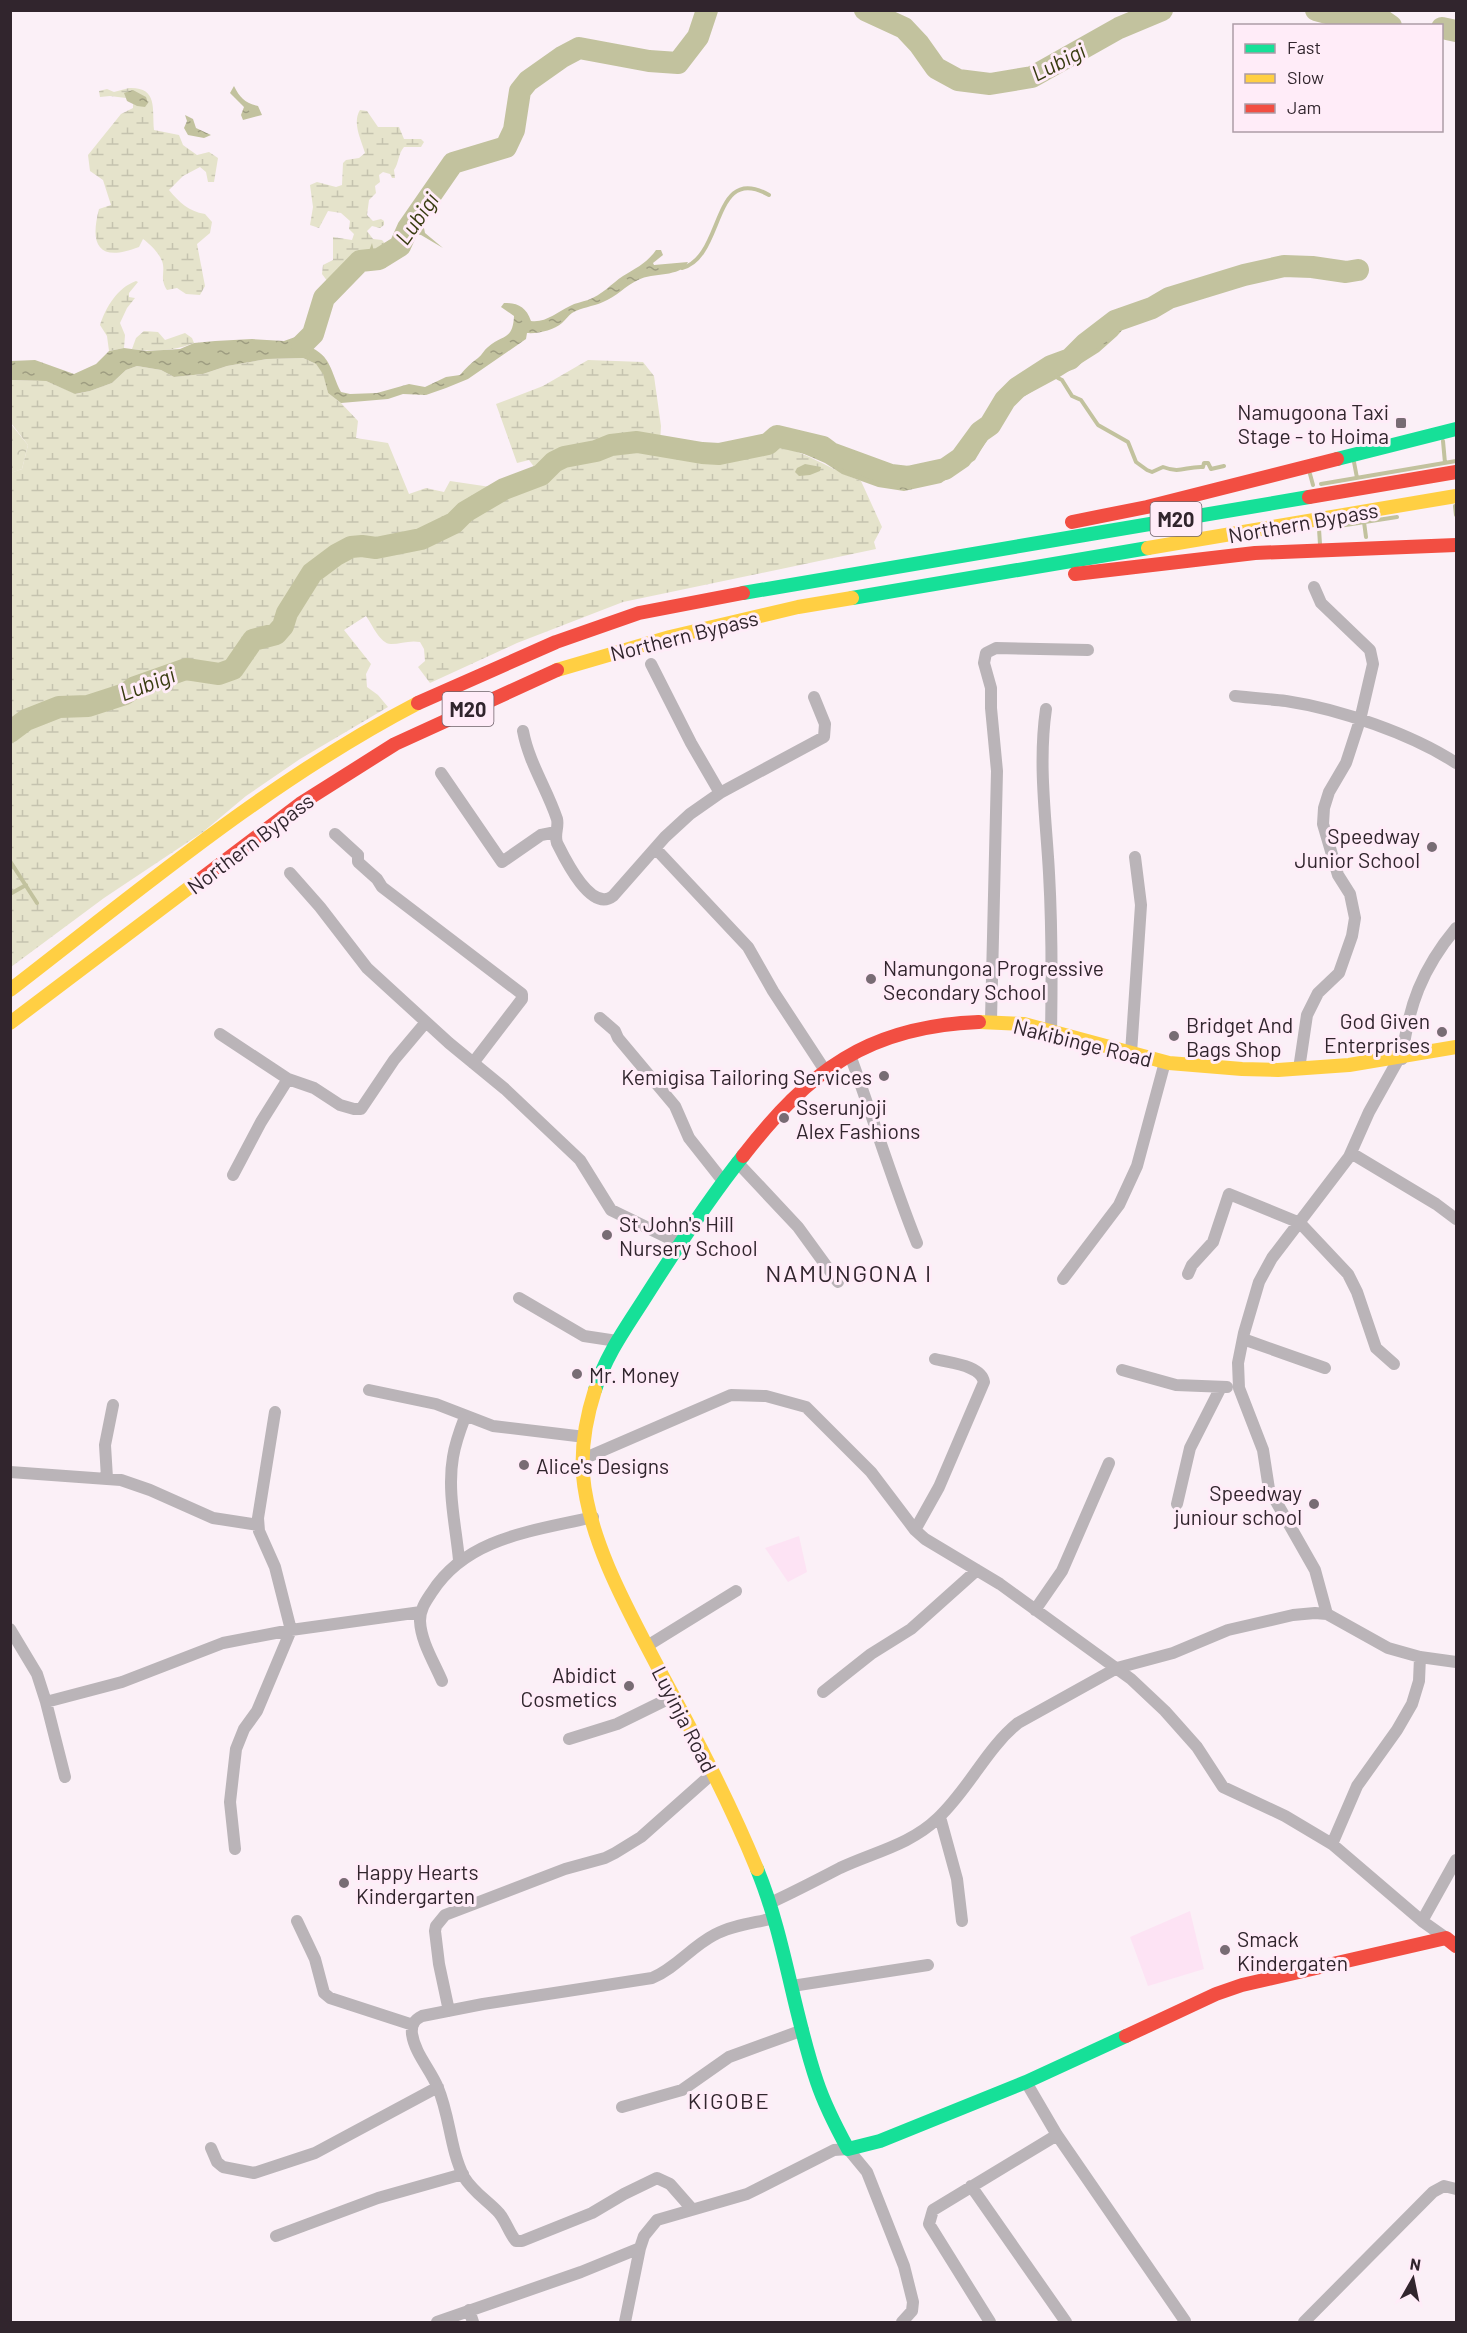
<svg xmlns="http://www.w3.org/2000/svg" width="1467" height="2333" viewBox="0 0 1467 2333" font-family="Barlow,sans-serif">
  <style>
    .built { fill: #fde3f4 }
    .forest { fill: url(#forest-crowns) }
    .wetland { fill: url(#wetland-marsh) }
    .water { fill: url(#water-ripples) }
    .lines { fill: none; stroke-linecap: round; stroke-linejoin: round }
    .stream { stroke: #c2c29e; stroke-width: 4 }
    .river { stroke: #c2c29e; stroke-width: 22 }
    .street { stroke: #bab4b8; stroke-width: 12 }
    .fast { stroke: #16e098; stroke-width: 14 }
    .slow { stroke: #ffcf43; stroke-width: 14 }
    .jam { stroke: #f24e42; stroke-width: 14 }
    .poi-dot { fill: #786c74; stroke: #ffecf8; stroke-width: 2 }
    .labels { text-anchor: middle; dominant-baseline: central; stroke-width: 6; stroke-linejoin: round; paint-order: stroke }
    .shield { fill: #ffecf8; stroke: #6f616a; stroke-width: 1.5 }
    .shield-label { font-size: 20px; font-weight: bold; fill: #31252d }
    .poi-label { font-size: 21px; fill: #31252d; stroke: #ffecf8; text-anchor: start }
    .street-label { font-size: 21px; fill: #31252d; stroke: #ffecf8 }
    .water-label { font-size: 22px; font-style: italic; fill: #393c11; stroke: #ffecf8 }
    .neighbourhood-label { font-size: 22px; letter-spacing: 1.5px; fill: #31252d; stroke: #ffecf8 }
    .quarter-label { font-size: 24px; letter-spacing: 1.5px; fill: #31252d; stroke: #ffecf8 }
  </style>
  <defs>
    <pattern id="forest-crowns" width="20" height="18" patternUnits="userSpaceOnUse" patternTransform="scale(1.5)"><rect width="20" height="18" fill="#e5e3cb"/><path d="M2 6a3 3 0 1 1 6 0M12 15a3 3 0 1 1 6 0" fill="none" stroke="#c5c3af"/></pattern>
    <pattern id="wetland-marsh" width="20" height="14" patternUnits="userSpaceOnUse" patternTransform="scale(1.5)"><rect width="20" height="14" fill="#e5e3cb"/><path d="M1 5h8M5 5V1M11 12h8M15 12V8" fill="none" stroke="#c5c3af"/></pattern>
    <pattern id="water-ripples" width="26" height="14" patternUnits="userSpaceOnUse" patternTransform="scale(1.5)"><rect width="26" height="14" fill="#c2c29e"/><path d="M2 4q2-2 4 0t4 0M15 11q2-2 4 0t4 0" fill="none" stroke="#9e9d81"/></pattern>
  </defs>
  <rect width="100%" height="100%" fill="#fbf0f7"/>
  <path class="built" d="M799,1536l8,36 -19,10 -23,-34z
    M1190,1911l14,58 -56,17 -18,-49z"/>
  <path class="forest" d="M10,423l18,22 -6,24 -11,4z"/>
  <path class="wetland" d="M129,88c29,-1 23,20 25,42l25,5 4,10 14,10 12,-3 9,6 -4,24h-6l-2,-10 -6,-5 -17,9 -14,14c11,13 19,21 36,24l7,8 -2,11 -13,11 8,42 -5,9 -14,-1 -9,-6 -10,2c-8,-12 -1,-18 -5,-29 -3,-8 -12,-17 -19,-22l-4,8c-39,15 -50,0 -40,-38l12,-4 -8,-25 -13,-9 -2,-16 33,-41 12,-6v-4l4,2 -12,-13 1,5 -16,-2 -10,1 -1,-6 8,-2 7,3z
    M360,110l7,1 11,16h21l5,12h17l3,3 -3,5h-17c-6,7 -5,16 -10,23l1,8h-3l-2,-4 -7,-2 -4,3 1,7 -5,4 1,7 -7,7 -2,15 6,6 8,-2 3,2v4l-4,3 -8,-2 -5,5 6,8 9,1 6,7 -15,5 -4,-1 -5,4 4,5 -8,1 -27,28 -11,-15 1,-9 10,-5v-23l19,3 2,-6 -5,-5 1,-8 -9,-8 -13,-2 -9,17 -9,-3 3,-18 -3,-22 7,-3 19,5 6,-2 1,-22 3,-3 13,-2 6,-5c-4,-14 -13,-30 -5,-43z
    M136,281l2,1 -9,11v4l6,1 -8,10 -7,15 5,12 -1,13 -15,3 -2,-15 -7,-11c6,-18 17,-37 36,-44z
    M144,331l14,1 7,8 20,-7 7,5 2,5c-20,8 -40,9 -62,6l4,-11z
    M303,358l13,6 7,9 5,20 13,10 17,18 -2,17 32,5 21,51 17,-6 18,4 6,-11 54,8 36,-14 -11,-15 -12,3 -21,-59 47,-18 45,-26 55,2 11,14 7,50 -1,19c19,4 40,11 60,9 16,-1 34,-11 50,-9 34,4 60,25 91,36l21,46 -8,15 2,7 -253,53 -106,41 -87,40 -12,-16 7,-6 -1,-12 -4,-7c-11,-2 -19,2 -29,2 -11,0 -19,-20 -25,-28l-22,14 27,34 -5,10 1,13 11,8 10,12 -88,52 -54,37 -43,36 -99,66 -93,69 -1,-494 12,-4 6,-24 -17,-22v-43l35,1 30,13 14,-3 22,-8 14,-13 11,-4 24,4 13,7 29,-3 24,-8 40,-7z"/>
  <path class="water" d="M234,86c6,12 11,17 24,20l4,9 -19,5 -2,-5 3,-8 -14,-14z
    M133,90l13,7 2,6 -3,4 -8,-1 -10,-5 -3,-8z
    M185,115l8,4 3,9 15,7 -7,3 -16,-3 -4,-7 3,-7z
    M429,200l-7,18 3,15 18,15 -22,-13 -7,-1 -29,34 -2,-5 -15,-3 -4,-5 5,-4 3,-8 2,9 22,-10c12,-21 2,-37 33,-42z
    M656,250h5l2,5 -10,8 1,2 34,-3c-8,16 -35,10 -50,18 -13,6 -22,17 -35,22 -11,5 -21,5 -31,11 -4,3 -6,6 -10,10 -8,7 -24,11 -35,10l-1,6 -58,40 -22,9 -20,7 -23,-1 -15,5 -47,4 -13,-10 -5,-19 -7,-10 -13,-6 -36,1 -40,7 -24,8 -29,3 -13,-7 -24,-4 -11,4 -14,13 -22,8 -15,3 -29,-13 -35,-1v-19l24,-1 39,14 22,-10 13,-13 15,-3 23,3 33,-2 14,-6 21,-2 37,-2 32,2 14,-5 11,-13 8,-4 4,10 -13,17c24,10 22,25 33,46l9,2 27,-1 32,-9 16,3 21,-10 14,-2c6,-7 11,-12 18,-17 4,-3 6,-8 10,-11 14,-13 25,-6 26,-31l-13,-9 3,-4c14,0 22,4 27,18 15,2 26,-9 39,-15 5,-3 12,-4 18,-6 14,-5 23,-16 35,-24 13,-8 24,-13 33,-26z
    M1138,312l-21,24 -18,16 -41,26 -39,21 -12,13 -9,16 -11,12 -12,20 -34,23 -37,8 -26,-4 -36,-13 -17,-11 -30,-13 -27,-6 16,-1 62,16 16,6 27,16 24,1 29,-9 21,-16 6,-13 51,-53 43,-25 7,-11 12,-4 37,-24 12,-14z
    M805,464l16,3 -1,4 -10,4 -11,1 -4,-4 2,-4z
    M236,665c-8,23 -35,13 -50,4l35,1z"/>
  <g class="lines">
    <path class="stream" d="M682,268c43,-11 29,-106 87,-73
      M1051,366l7,12 4,2 10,16 9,4 17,25 30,17 8,20 11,8 5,2 11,-5c18,7 23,-1 40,0l1,-4h4l3,6 13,-3
      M1443,441l2,22
      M1354,462l3,16
      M1310,474l3,11
      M1321,484l135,-23
      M1455,506l1,9
      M1364,522l2,15
      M1339,526l58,-9
      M1319,529l1,15
      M10,861l27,42
      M10,894l16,-9"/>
    <path class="river" d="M865,10l39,18 15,16 17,24 22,12 32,4 42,-7 87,-49 43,-18
      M1316,10l38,10 27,-1 10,7
      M1442,28l14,3
      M302,345l11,-11 11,-36 36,-37 19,-2 21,-13 8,-18 45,-65 53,-16 8,-17 6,-39 8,-10 34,-24 17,-9 70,13 29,2 20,-26 9,-27
      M10,732l16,-12 33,-13 29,-1 37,-12 10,-7 51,-18 33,5 14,-5 20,-29 23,-6 7,-8 4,-13 25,-40 24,-18 15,-8 11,-1 14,2 45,-9 33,-16 11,-11 39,-23 37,-14 13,-13 10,-5 32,-6 15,-6 26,-3 65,11 17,1 49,-10 9,-8 46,11 8,6 60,22 17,2 37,-8 16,-11 19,-26 10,-7 15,-25 12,-12 34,-22 19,-7 15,-15 30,-23 37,-13 17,-10 75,-23 40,-9 28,1 34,5 12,-2"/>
    <path class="street" d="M651,664l40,79 29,50
      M1235,696c17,2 34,3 51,5 53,8 126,33 170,62
      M1046,709c-8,55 0,109 3,164 3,53 3,106 2,159
      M523,731c6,32 24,58 34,88 2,8 -3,15 0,24 8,16 34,70 56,53l52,-59 25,-23 30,-21 104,-56 1,-13 -11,-27
      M441,773l61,89 39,-27 15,-3
      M335,834l23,21v7l19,17 5,8 140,107v5l-49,64
      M655,848l93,99 25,44 53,81
      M290,873l30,34 47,61 82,75 56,46 75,71 31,50 68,33
      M600,1018l15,13 3,7 57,68 14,32 34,43
      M991,1020l6,-249 -6,-63v-20l-7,-25 2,-10 10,-5 92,2
      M220,1034l68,45 26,9 26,17 14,4h7l33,-49 32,-38
      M1131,1053l10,-148 -6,-48
      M850,1055c23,62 42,126 67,188
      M1402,1059c6,-53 20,-90 54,-131
      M1299,1069l8,-54 11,-22 21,-20 13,-37 3,-18 -5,-24 -12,-19 -15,-51 1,-16 5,-16 17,-29 14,-43 13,-56 -3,-14 -49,-47 -7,-16
      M1351,1153l85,51 20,15
      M737,1162l61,65 40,55
      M233,1175l28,-53 27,-43
      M1188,1274l4,-9 21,-23 16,-48 71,29 48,51 9,18 19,56 18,16
      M1063,1279l56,-74 18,-39 28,-104
      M519,1298l65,38 33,5
      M1243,1339l82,29
      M1122,1370l54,15 51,2
      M369,1390l67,14 57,22 92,11
      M583,1459l148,-64 35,1 40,11 65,65 44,58 10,9 75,45 131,95 34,32 32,36 26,40 62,29 47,28 90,77 24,17
      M10,1472l111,8 29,10 63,28 45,7
      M107,1478l-2,-33 8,-40
      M1177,1504l13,-56 31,-61
      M915,1530l24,-43 45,-105c-3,-17 -35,-19 -49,-23
      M459,1560c-3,-33 -12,-69 -6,-103 2,-13 7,-27 12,-40
      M1035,1610l27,-39 47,-108
      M1327,1614l-12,-44 -46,-81 -6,-39 -24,-62 -1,-25 6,-30 15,-51 13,-24 77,-101 20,-45 29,-52
      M10,1629l27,45 9,28 19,75
      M647,1646l89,-55
      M442,1681c-8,-19 -21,-39 -22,-60 0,-12 6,-20 12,-29 35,-55 102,-61 161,-75
      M823,1692l48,-38 40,-25 66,-59
      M46,1702l76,-20 101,-39 68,-13 130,-18
      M569,1739l48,-15 57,-28
      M940,1817l17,62 5,42
      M1332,1844l25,-58 40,-56 15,-26 7,-23 1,-24
      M235,1849l-5,-47 6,-53 8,-20 13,-18 34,-81 -16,-63 -16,-36 -1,-13 17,-106
      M770,1903c24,-11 47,-23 70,-35 34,-16 70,-23 98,-50 31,-29 48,-69 80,-95l99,-55 56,-15 55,-23 65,-15 22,-2 12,1 61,34 32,9 36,5
      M297,1921l18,38 9,34 6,5 83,27
      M1422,1921l34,-61
      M792,1986l136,-21
      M449,2011l-10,-47 -4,-33 1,-5 9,-11 120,-46 40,-11 10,-5 26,-16 72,-64
      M1026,2082l31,53 128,186
      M622,2107l60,-17 47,-33 74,-27
      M211,2148l6,14 6,5 31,6 61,-20 123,-66
      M971,2186l95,136
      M692,2209l-22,-25 -13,-6 -33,16 -32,19 -70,28h-6c-7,-8 -10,-20 -17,-28 -11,-12 -26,-21 -35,-36 -14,-27 -14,-61 -26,-89 -7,-18 -23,-34 -26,-54 -1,-9 2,-14 10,-18l61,-12 169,-26c24,-10 39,-31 62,-43 18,-10 41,-12 60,-17
      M276,2236l102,-38 85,-24
      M469,2310l4,12
      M437,2322l144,-50 59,-24
      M625,2322l15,-74 4,-12 13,-16 90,-26 87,-44 14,-1 19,23 37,94 9,36 -1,9 -10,11
      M990,2322l-61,-98 4,-14 124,-75
      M1304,2322l129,-130 11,-6 12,3"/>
    <path class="fast" d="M1337,459l119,-30
      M743,593l566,-96
      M852,598l296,-50
      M595,1390c11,-36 33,-65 53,-97 30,-47 60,-93 95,-137
      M757,1869c28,68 36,143 60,213 8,24 19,45 31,67l32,-8 146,-59 100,-46"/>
    <path class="slow" d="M1148,548l308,-52
      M557,670l113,-33 128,-30 54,-9
      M10,990c131,-101 260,-210 408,-287
      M979,1022l45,2 145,39 73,6 36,1 71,-5 107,-18
      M10,1023l192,-145
      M595,1390c-9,28 -14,56 -12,85 6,69 49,142 80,202 34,63 67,126 94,192"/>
    <path class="jam" d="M1309,497l147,-25
      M1072,522l75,-15 190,-48
      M1075,574l180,-21 201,-8
      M418,703l138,-61 83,-29 104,-20
      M202,878l98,-74 95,-60 162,-74
      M743,1156c66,-85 125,-130 236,-134
      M1126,2036l90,-42 26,-9 204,-47 10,8"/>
  </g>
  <g class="poi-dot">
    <rect x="1395" y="417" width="12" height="12" rx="3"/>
    <circle cx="1432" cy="847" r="6"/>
    <circle cx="871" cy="979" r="6"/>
    <circle cx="1442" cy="1032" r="6"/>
    <circle cx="1174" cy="1036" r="6"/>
    <circle cx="884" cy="1076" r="6"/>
    <circle cx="784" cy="1118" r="6"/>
    <circle cx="607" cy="1235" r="6"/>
    <circle cx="577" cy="1374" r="6"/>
    <circle cx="524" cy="1465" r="6"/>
    <circle cx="1314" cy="1504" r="6"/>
    <circle cx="629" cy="1686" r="6"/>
    <circle cx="344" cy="1883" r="6"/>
    <circle cx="1225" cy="1950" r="6"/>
  </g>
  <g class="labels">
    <g class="shield">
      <rect x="1150.5" y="502" width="51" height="34" rx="4.5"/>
      <rect x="442.5" y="692" width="51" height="34" rx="4.5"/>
    </g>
    <g class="shield-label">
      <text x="1176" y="519">M20</text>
      <text x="468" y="709">M20</text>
    </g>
    <g class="poi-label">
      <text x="1389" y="411" text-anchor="end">Namugoona Taxi<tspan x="1389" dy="24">Stage - to Hoima</tspan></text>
      <text x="1420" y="835" text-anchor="end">Speedway<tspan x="1420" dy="24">Junior School</tspan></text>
      <text x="883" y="967">Namungona Progressive<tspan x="883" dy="24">Secondary School</tspan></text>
      <text x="1430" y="1020" text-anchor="end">God Given<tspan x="1430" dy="24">Enterprises</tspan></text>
      <text x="1186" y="1024">Bridget And<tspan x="1186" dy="24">Bags Shop</tspan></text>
      <text x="872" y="1076" text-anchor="end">Kemigisa Tailoring Services</text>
      <text x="796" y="1106">Sserunjoji<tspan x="796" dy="24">Alex Fashions</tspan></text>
      <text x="619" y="1223">St John's Hill<tspan x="619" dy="24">Nursery School</tspan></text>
      <text x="589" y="1374">Mr. Money</text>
      <text x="536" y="1465">Alice's Designs</text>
      <text x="1302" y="1492" text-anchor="end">Speedway<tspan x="1302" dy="24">juniour school</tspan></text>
      <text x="617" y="1674" text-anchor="end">Abidict<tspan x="617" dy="24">Cosmetics</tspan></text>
      <text x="356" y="1871">Happy Hearts<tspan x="356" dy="24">Kindergarten</tspan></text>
      <text x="1237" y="1938">Smack<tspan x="1237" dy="24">Kindergaten</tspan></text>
    </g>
    <g class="street-label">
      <text transform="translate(1303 522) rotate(-10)">Northern Bypass</text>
      <text transform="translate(684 635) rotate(-14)">Northern Bypass</text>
      <text transform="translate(250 843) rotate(-37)">Northern Bypass</text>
      <text transform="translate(1083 1042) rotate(14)">Nakibinge Road</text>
      <text transform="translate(685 1719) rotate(63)">Luyinja Road</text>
    </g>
    <g class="water-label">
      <text transform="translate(1058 61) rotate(-27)">Lubigi</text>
      <text transform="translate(416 218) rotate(-55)">Lubigi</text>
      <text transform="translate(147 683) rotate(-21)">Lubigi</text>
    </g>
    <g class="neighbourhood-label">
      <text x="729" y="2100">KIGOBE</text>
    </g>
    <g class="quarter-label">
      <text x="849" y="1272">NAMUNGONA I</text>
    </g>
  </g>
  <rect width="1467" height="2333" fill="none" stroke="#31252d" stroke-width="24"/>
  <rect x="1233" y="24" width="210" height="108" fill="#ffecf8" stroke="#ad9ca7" stroke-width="1.5"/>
  <rect x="1245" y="44" width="30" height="9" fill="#16e098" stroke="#ad9ca7" stroke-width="1.5"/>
  <text x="1287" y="54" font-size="18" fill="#31252d">Fast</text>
  <rect x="1245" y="74" width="30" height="9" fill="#ffcf43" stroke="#ad9ca7" stroke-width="1.5"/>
  <text x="1287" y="84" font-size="18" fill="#31252d">Slow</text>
  <rect x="1245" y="104" width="30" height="9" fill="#f24e42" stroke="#ad9ca7" stroke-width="1.5"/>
  <text x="1287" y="114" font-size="18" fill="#31252d">Jam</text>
  <g transform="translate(1413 2279) rotate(9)" stroke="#ffecf8" stroke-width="4.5" paint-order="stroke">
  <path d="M0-4.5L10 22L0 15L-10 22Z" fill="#31252d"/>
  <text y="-9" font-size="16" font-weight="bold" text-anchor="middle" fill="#31252d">N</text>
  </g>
</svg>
